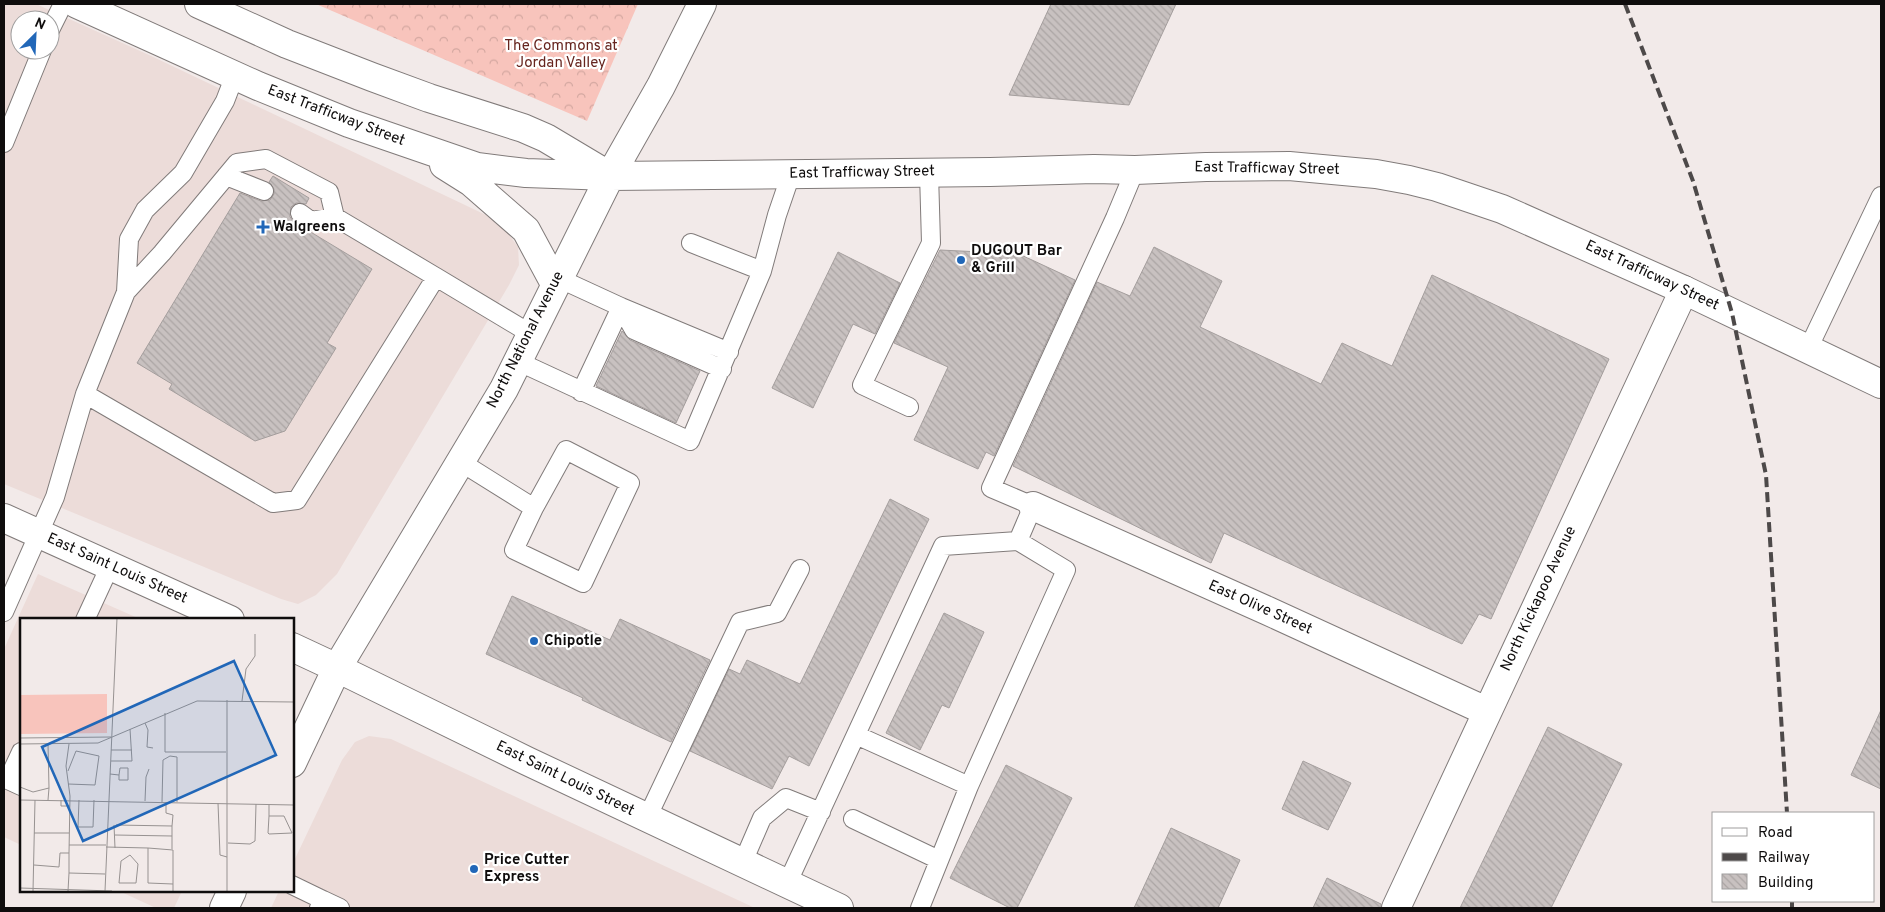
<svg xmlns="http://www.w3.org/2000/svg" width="1885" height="912" viewBox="0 0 1885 912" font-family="Overpass,sans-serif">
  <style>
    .built { fill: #ecdcd9; fill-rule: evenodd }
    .forest { fill: url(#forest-crowns) }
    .building { fill: url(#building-back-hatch); stroke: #a49e9d }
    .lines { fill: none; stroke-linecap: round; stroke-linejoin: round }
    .service-casing { stroke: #817b7a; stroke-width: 20 }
    .minor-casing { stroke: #817b7a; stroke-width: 30 }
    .secondary-casing { stroke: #817b7a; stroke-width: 30 }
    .service { stroke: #fff; stroke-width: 18 }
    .minor { stroke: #fff; stroke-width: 28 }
    .secondary { stroke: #fff; stroke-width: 28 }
    .rail { stroke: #4d4949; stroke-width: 4; stroke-dasharray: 10 5; stroke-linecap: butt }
    .poi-dot { fill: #2167b8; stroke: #fff; stroke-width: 2 }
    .labels { text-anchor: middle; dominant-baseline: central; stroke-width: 4.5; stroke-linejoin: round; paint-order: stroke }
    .park-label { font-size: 15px; fill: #66241e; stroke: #fff }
    .street-label { font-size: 15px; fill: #0f0d0d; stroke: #fff }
    .poi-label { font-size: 15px; font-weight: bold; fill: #0f0d0d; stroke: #fff; text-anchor: start }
    .inset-road { fill: none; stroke: #979291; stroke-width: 1 }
    .view { fill: #2167b8; fill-opacity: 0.15; stroke: #2167b8; stroke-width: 2.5 }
    .inset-edge { fill: none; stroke: #0f0d0d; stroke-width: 2.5 }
  </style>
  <defs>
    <pattern id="forest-crowns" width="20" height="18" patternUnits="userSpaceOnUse" patternTransform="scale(1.25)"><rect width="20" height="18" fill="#f8c4bc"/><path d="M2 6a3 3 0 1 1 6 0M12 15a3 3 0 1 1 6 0" fill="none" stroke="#d3a7a0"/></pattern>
    <pattern id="building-back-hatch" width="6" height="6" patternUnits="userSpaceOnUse" patternTransform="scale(1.25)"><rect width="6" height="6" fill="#c8c1c0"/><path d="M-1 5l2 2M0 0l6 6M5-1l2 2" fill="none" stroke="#aba5a4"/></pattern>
  </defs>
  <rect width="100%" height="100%" fill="#f2eae9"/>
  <path class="built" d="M4,4h32l113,51 337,160 21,17 11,15 1,18 -10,20 -172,289 -21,21 -18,9 -17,-5 -277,-115zM20,20h30v30h-30z
    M38,574l102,45 -119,1v225l-17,-8v-188z
    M369,736l22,3 364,169h-484l8,-17h13l1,-28 49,-103 13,-18z
    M119,891h63l-8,17h-18z"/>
  <path class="forest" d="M316,4h322l-51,117z"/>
  <path class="building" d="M1051,4h125l-47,101 -120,-10z
    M273,176l36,22 -3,6 -10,-1 -5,4 -1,10 4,5 78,47 -45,74 9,5 -51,83 -30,10 -86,-52 3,-5 -35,-21 103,-170 21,8 9,-1 4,-6v-5l-5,-7z
    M1004,247l71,33 -81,176 -8,-4 -8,17 -64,-29 34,-73 -54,-24 46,-93 62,3z
    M1154,247l68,34 -22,46 121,57 21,-41 50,23 40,-91 177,84 -118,260 -12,-5 -17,30 -238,-111 -13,30 -198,-97 84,-184 33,14z
    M838,252l62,31 -25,51 -22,-10 -40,84 -41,-20z
    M622,331l8,9 70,31 -24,52 -80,-37z
    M890,499l39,20 -120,247 -20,-10 -17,33 -82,-38 39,-82 11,5 7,-14 53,24z
    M512,596l98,44 10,-21 90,41 -39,82 -89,-42 1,-2 -97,-44z
    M944,613l40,19 -35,76 -7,-3 -22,45 -34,-17z
    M1881,710v79l-30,-14z
    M1548,727l74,37 -71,144h-91z
    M1303,761l48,22 -23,47 -46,-21z
    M1006,765l66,33 -55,110h-7l-60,-30z
    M1171,828l69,32 -22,48h-84z
    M1327,878l54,26v4h-68z"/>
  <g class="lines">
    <g class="service-casing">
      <path id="service" d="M50,30l13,-26
        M4,143l38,-93
        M226,176l38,15
        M691,243l71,28
        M436,277l95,57
        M558,278l63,29 108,45
        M126,292l36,-39 75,-90 29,-4 63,33 6,25
        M621,307l13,23 88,39
        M1808,349l73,-153
        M517,361l173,80 72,-170 15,-56 14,-41
        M581,392l40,-85
        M85,394l188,109 24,-3 139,-223 -101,-60 -24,4 -11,-8
        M909,407l-47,-22 69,-142 -2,-70
        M459,461l75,47 -20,42 69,33 47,-100 -64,-33 -32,58
        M1018,541l15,-35 -42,-18 124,-270 20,-48
        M4,612l51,-115 30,-103 41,-102 3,-53 16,-29 38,-37 42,-72 10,-26
        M85,620l25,-54
        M856,735l113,51
        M21,752l-13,28 13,6
        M647,818l93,-196 37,-9 23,-44
        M853,819l86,41
        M743,862l19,-44 24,-20 35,14
        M787,884l156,-338 75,-5 48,29 -97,216 -49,122
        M292,885l31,15 -4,8
        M323,900l17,8"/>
    </g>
    <g class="minor-casing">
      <path id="minor" d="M1033,506l235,105 218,100
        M1396,908l288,-618"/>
    </g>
    <g class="secondary-casing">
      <path id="secondary" d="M77,4l181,82 91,37 128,44 49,6 84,3 380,-4 104,-3 41,1 71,-3 83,-1 87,8 33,6 28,7 65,22 182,81 197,94
        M199,4l88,40 85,33 57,21 94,30 23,10 62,37
        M444,165l27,17 55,48 29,54
        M4,518l226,102
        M292,647l45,21 190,93 312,147
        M292,763l45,-95 167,-279 106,-213 51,-90 41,-82
        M224,908l8,-17"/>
    </g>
    <use href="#service" class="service"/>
    <use href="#minor" class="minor"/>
    <use href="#secondary" class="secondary"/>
    <path class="rail" d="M1625,4l68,177 39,132 34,162 21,338
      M1792,901v7"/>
  </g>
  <g class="poi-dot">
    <path d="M260.5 219.5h5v5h5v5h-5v5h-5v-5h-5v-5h5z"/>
    <circle cx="961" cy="260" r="5"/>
    <circle cx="534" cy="641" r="5"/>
    <circle cx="474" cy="869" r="5"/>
  </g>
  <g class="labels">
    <g class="park-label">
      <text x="561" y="46">The Commons at<tspan x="561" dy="17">Jordan Valley</tspan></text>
    </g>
    <g class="street-label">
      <text transform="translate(336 116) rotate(21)">East Trafficway Street</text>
      <text transform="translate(1267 169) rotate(1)">East Trafficway Street</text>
      <text transform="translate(862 173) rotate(-1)">East Trafficway Street</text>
      <text transform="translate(1652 276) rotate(25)">East Trafficway Street</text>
      <text transform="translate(526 340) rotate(-63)">North National Avenue</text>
      <text transform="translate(117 569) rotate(24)">East Saint Louis Street</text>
      <text transform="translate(1539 599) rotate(-65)">North Kickapoo Avenue</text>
      <text transform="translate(1260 608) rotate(24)">East Olive Street</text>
      <text transform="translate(565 779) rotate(26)">East Saint Louis Street</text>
    </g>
    <g class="poi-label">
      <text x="273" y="227">Walgreens</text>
      <text x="971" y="251">DUGOUT Bar<tspan x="971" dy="17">&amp; Grill</tspan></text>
      <text x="544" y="641">Chipotle</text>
      <text x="484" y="860">Price Cutter<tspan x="484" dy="17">Express</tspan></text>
    </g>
  </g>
  <g transform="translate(20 618)">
    <rect width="274" height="274" fill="#f2eae9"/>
    <path d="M87,76v39l-87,1v-39z" fill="#f8c4bc"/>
    <path class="inset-road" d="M207,82v191M222,83l4,-32 9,-13v-22M145,95v39h61M125,105l3,7 -1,17 6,1M0,120l91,-1M0,126l78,-1 99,-42 97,1M28,126l1,44M91,132h21M91,143h21l-2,-32M48,153l8,-20 23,5 -4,29 -27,-1M90,156l9,1v5h9v-12h-8l-1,7M0,169l13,5 16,-4 -1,12M0,182l274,5M41,182v6h9M59,182l-1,27h15l1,-27M125,183l1,-24 3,-8M142,184l1,-42 7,-4 7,1v45M198,185l2,52 7,2M249,198h15l8,17 -23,1 -1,-1 1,-17v-12M94,207l1,23M96,207l56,1 1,-11 -7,-2v-11M14,215h35M95,217l57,1M208,225l22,1 5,-3 1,-37M49,227h37M86,229l42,1v35l25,1M128,230l25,2v41M152,231v-23M110,237l8,9 -2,19h-17l2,-22zM14,247l25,2 1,-14h9l1,-57 -4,-30 3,-22M49,255v-20M0,270l92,3M13,273l2,-91M48,273l1,-18 36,1M85,273l12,-273"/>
    <path class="view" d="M214,43l42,94 -193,86 -41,-94z"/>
    <rect width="274" height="274" class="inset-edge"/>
  </g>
  <rect width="1885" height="912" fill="none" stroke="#0f0d0d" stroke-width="10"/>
  <rect x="1712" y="812" width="162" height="90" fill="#ffffff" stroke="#9f9e9e"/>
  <rect x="1722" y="828" width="25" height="8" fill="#ffffff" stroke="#9f9e9e"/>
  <text x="1758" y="837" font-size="15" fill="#0f0d0d">Road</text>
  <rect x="1722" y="853" width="25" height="8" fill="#4d4949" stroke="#9f9e9e"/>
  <text x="1758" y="862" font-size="15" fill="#0f0d0d">Railway</text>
  <rect x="1722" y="874" width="25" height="15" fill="url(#building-back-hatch)" stroke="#9f9e9e"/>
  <text x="1758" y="887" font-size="15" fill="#0f0d0d">Building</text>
  <g transform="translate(35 35) rotate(24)"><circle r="24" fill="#ffffff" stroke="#9f9e9e"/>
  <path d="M0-4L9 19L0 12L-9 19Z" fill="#2167b8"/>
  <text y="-8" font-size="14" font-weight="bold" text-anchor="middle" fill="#0f0d0d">N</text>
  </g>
</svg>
